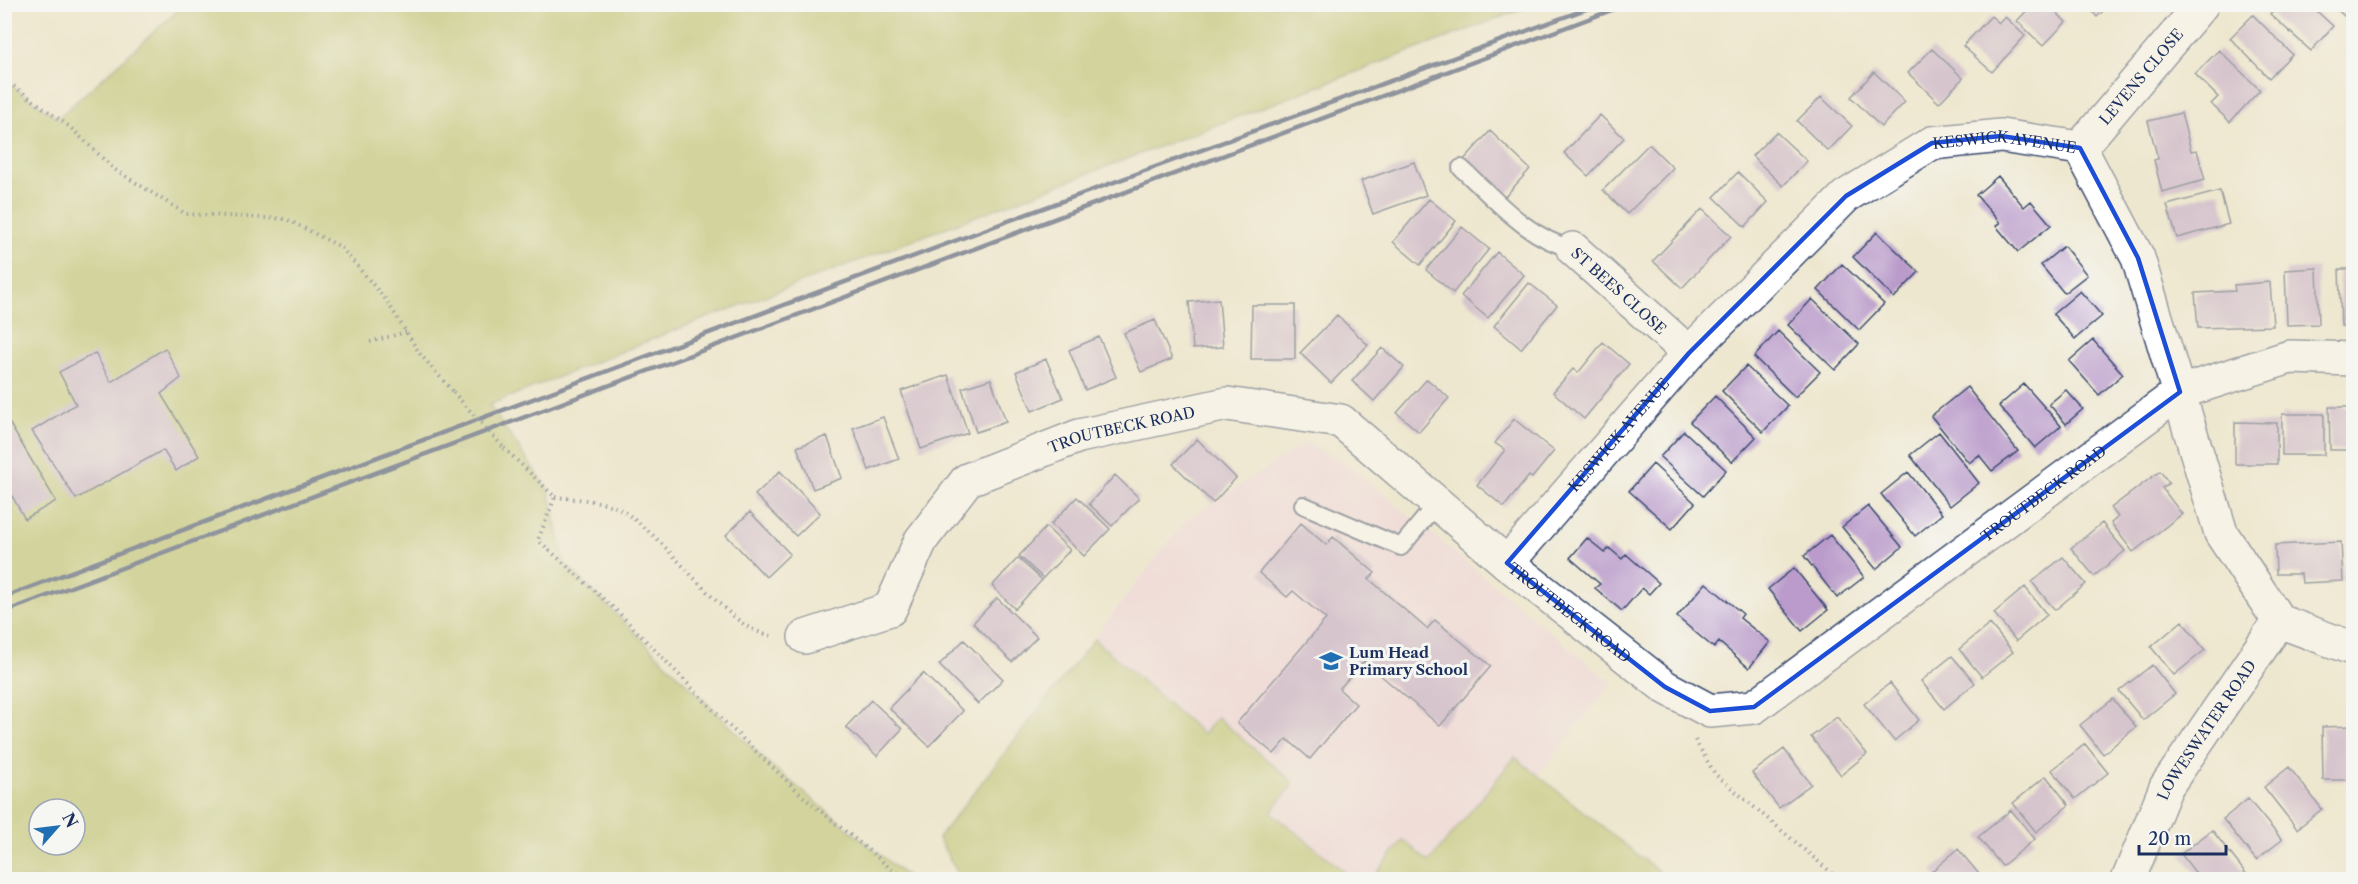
<svg xmlns="http://www.w3.org/2000/svg" width="2358" height="884" viewBox="0 0 2358 884" font-family="'Libre Caslon Text',serif">
  <style>
    .built { fill: #f1d0e3 }
    .green { fill: #b1bc5e; stroke: #66765e; stroke-width: 1.5; fill-rule: evenodd }
    .building { fill: #ba9bcb }
    .lines { fill: none; stroke-linecap: round; stroke-linejoin: round }
    .lane-casing { stroke: #3b4b6f; stroke-width: 20 }
    .street-casing { stroke: #3b4b6f; stroke-width: 36 }
    .path { stroke: #3b4b6f; stroke-width: 4; stroke-dasharray: 1.5 4.5; stroke-linecap: butt }
    .lane { stroke: #fff; stroke-width: 16 }
    .street { stroke: #fff; stroke-width: 33 }
    .rail { stroke: #1b2f5e; stroke-width: 4.5 }
    .path-bridge { stroke: #3b4b6f; stroke-width: 4; stroke-dasharray: 1.5 4.5; stroke-linecap: butt }
    .marked { fill: none; stroke: #1d4ed8; stroke-width: 4.5; stroke-linejoin: round }
    .labels { text-anchor: middle; dominant-baseline: central; stroke-width: 6; stroke-linejoin: round; paint-order: stroke }
    .street-label { font-size: 15px; fill: #1b2f5e; stroke: #f6f6f2 }
    .poi-label { font-size: 15px; font-weight: bold; fill: #1b2f5e; stroke: #f6f6f2; text-anchor: start }
  </style>
  <rect width="100%" height="100%" fill="#f6f6f2"/>
  <filter id="ink" filterUnits="userSpaceOnUse"><feTurbulence type="fractalNoise" baseFrequency=".0167" numOctaves="2"/><feDisplacementMap in="SourceGraphic" scale="12" xChannelSelector="R" yChannelSelector="G"/><feConvolveMatrix kernelMatrix="1 2 1 2 8 2 1 2 1" color-interpolation-filters="sRGB"/></filter>
  <filter id="wash" filterUnits="userSpaceOnUse"><feTurbulence type="fractalNoise" baseFrequency=".008" numOctaves="4" result="noise"/><feDisplacementMap in="SourceGraphic" scale="24" xChannelSelector="R" yChannelSelector="G"/><feGaussianBlur stdDeviation="1.35" result="paint"/><feColorMatrix in="noise" values="0 0 0 0 0 0 0 0 0 0 0 0 0 0 0 0 0 1.4 0 .05"/><feComposite in="paint" operator="in"/></filter>
  <g filter="url(#wash)">
    <rect width="100%" height="100%" fill="#eee7cf"/>
    <path class="built" d="M1305,443l32,15 17,12 258,213 -74,92 130,104h-707l-23,-41 247,-317z"/>
    <path class="green" d="M185,4l1348,1 -860,326 -184,74 60,86 16,73 202,198 143,117h-905l-1,-799 54,38zM39,809h36v36h-36z
      M1094,639l109,95 14,-17 77,66 -23,29 83,67h-393l-23,-41z
      M1515,757l153,122h-296l31,-39 26,22z"/>
    <g id="blocks">
      <path class="building" d="M2033,4h15l18,18 -23,24 -26,-25z
        M2085,4h25l-13,13z
        M2278,4h31l24,22 -22,25 -41,-37z
        M2331,4h23v21z
        M2253,15l39,39 -23,24 -39,-40z
        M1991,16l8,7 6,-6 20,19 -33,36 -29,-26z
        M1932,49l31,29 -24,25 -31,-30z
        M2219,50l41,40 -30,32 -19,-18 7,-7 -23,-23z
        M1874,72l31,30 -24,25 -30,-30z
        M1821,97l31,29 -24,25 -31,-30z
        M2181,113l10,38 6,-1 8,30 -43,12 -8,-32 4,-1 -10,-38z
        M1600,115l24,23 -36,38 -24,-23z
        M1490,131l40,38 -27,30 -41,-37z
        M1776,132l31,29 -24,25 -31,-30z
        M1649,144l24,24 -46,46 -24,-24z
        M1414,162l12,33 -53,19 -12,-33z
        M1738,172l30,30 -23,25 -31,-30z
        M1998,176l26,31 7,-6 20,24 -33,27 -22,-26 4,-3 -24,-28z
        M2220,191l9,33 -52,14 -10,-33z
        M1429,199l27,22 -36,44 -27,-23z
        M1702,209l29,27 -49,52 -29,-27z
        M1462,227l27,22 -36,44 -27,-23z
        M1877,232l42,40 -25,26 -41,-41z
        M2064,246l23,29 -23,18 -23,-28z
        M1497,252l27,23 -36,43 -27,-22z
        M1842,264l42,40 -25,26 -41,-40z
        M2317,268l2,56 -32,1 -2,-55z
        M2339,269h15v56l-13,1z
        M2270,282l3,44 -75,2 -3,-35 40,-2 -1,-6z
        M1529,283l28,22 -36,44 -27,-23z
        M2080,291l22,25 -27,23 -22,-25z
        M1219,299l4,48 -30,2 -4,-47z
        M1812,299l47,45 -24,26 -47,-45z
        M1252,305h43v54h-44z
        M1337,315l31,30 -37,38 -31,-30z
        M1155,320l17,39 -31,13 -17,-39z
        M1778,331l42,41 -25,25 -41,-40z
        M1099,337l17,40 -31,13 -16,-40z
        M2093,340l30,34 -24,21 -30,-34z
        M1603,342l26,22 -45,55 -31,-27 20,-23 5,4z
        M165,348l16,30 -20,16 38,62 -23,15 -13,-21 -87,49 -44,-68 44,-27 -17,-32 36,-19 16,29z
        M1382,348l22,19 -30,34 -22,-20z
        M1046,359l17,39 -31,13 -16,-39z
        M1746,366l42,40 -25,26 -41,-41z
        M948,375l20,58 -47,16 -20,-58z
        M991,379l15,43 -30,10 -14,-44z
        M1427,379l22,19 -30,34 -22,-19z
        M2024,384l37,42 -26,22 -36,-42z
        M1967,387l51,64 -26,20 -13,-16 -10,8 -38,-47z
        M2066,390l17,19 -17,15 -17,-20z
        M1715,396l41,41 -24,25 -42,-40z
        M2329,407h25v43h-24z
        M2282,414h42v41h-42z
        M883,417l16,42 -30,11 -16,-42z
        M1514,419l40,32 -22,27 -3,-2 -25,31 -27,-22 28,-35 -10,-7z
        M8,421l48,80 -31,18 -13,-23 -8,4v-78z
        M2235,422l42,1v41h-42z
        M1684,431l42,39 -23,26 -43,-39z
        M1939,432l40,51 -29,23 -40,-51z
        M827,436l15,42 -29,11 -16,-42z
        M1197,439l39,39 -23,25 -40,-39z
        M1653,464l42,39 -23,26 -43,-38z
        M780,471l40,42 -24,23 -41,-41z
        M2160,471l9,12 -7,5 20,26 -49,38 -22,-29 7,-6 -7,-9z
        M1908,472l34,42 -27,22 -34,-42z
        M1115,475l24,23 -27,28 -23,-22z
        M1077,497l33,32 -26,27 -33,-32z
        M1868,506l34,41 -26,22 -34,-42z
        M750,512l40,42 -24,23 -40,-42z
        M1301,523l25,22 7,-8 42,36 -6,6 58,50 8,-9 56,46 -51,60 -76,-65 -25,28 17,15 -46,55 -23,-20 -13,15 -37,-31 89,-104 -33,-28 -6,6 -28,-24z
        M2102,523l23,28 -31,25 -23,-28z
        M1046,527l24,23 -27,28 -24,-22z
        M1830,535l34,42 -27,21 -33,-42z
        M1587,538l18,15 4,-5 13,11 4,-5 33,29 -10,11 -7,-6 -20,23 -27,-23 5,-4 -30,-26z
        M2341,542l2,39 -41,2 -1,-9h-25l-1,-29z
        M2063,557l23,27 -31,26 -23,-28z
        M1018,558l24,22 -27,29 -23,-23z
        M1794,568l34,42 -26,21 -34,-42z
        M1706,583l37,31 -3,4 30,24 -21,26 -30,-26 -5,6 -37,-31z
        M2025,587l22,28 -31,26 -22,-28z
        M997,598l40,39 -25,25 -39,-39z
        M2182,621l23,29 -31,25 -23,-28z
        M1990,624l23,28 -31,25 -23,-28z
        M964,640l39,39 -25,25 -39,-39z
        M1952,656l23,27 -31,26 -23,-28z
        M2152,665l23,29 -32,26 -24,-29z
        M923,673l40,38 -34,35 -40,-38z
        M1890,683l29,37 -25,21 -30,-37z
        M2113,699l23,28 -33,27 -23,-29z
        M871,700l31,29 -25,27 -31,-29z
        M1837,717l30,37 -26,21 -30,-38z
        M2354,726v54h-31l-1,-53z
        M2085,744l23,29 -33,26 -23,-29z
        M1784,749l27,35 -32,24 -27,-35z
        M2289,767l33,42 -25,20 -33,-42z
        M2046,776l23,29 -33,27 -23,-29z
        M2248,799l34,41 -26,20 -33,-41z
        M2011,810l24,29 -33,27 -24,-29z
        M2212,830l39,50h-50l-20,-26z
        M1958,849l26,31h-45l-7,-9z"/>
    </g>
  </g>
  <g filter="url(#ink)">
    <use href="#blocks" fill-opacity="0" stroke="#3b4b6f" stroke-width="1.5"/>
    <g class="lines">
      <g class="lane-casing">
        <path id="lane" d="M1461,168c34,31 66,70 112,81
          M1303,505l98,42 36,-44"/>
      </g>
      <g class="street-casing">
        <g id="street">
          <path id="s1" d="M2080,148l122,-144"/>
          <path id="s2" d="M1573,249l116,104"/>
          <path id="s3" d="M1507,563l182,-210 157,-157 86,-53 69,-7 79,12 58,110 83,275 58,88 75,28"/>
          <path id="s4" d="M805,637l85,-28 31,-69 46,-60 112,-44 148,-32 114,17 166,142 158,124 45,24 44,-4 426,-315 110,-35 64,2"/>
          <path id="s5" d="M2128,880l38,-93 113,-166"/>
        </g>
      </g>
      <path class="path" d="M4,79l66,48 44,42 72,45 100,5 55,28 45,53 34,54 33,38
        M370,342l36,-10
        M504,448l51,49 -17,43 81,73 107,110 80,76 99,81
        M555,497c20,2 51,3 68,14 44,29 77,82 122,114 8,6 20,9 29,12
        M1695,740l20,34 125,106"/>
      <use href="#lane" class="lane"/>
      <use href="#street" class="street"/>
      <path class="rail" d="M4,597l996,-373 600,-220
        M4,612l1624,-608"/>
      <path class="path-bridge" d="M453,392l51,56"/>
    </g>
  </g>
  <path d="M0 0H2358V884H0ZM2001,136l79,12 58,110 42,134 -426,315 -44,4 -45,-24 -158,-124 182,-210 157,-157 86,-53z" fill="#eee7cf" fill-opacity=".55" fill-rule="evenodd"/>
  <path class="marked" d="M2001,136l79,12 58,110 42,134 -426,315 -44,4 -45,-24 -158,-124 182,-210 157,-157 86,-53z"/>
  <defs>
    <g id="school-bare" transform="scale(1.8)"><path d="M0-5L7-2L0 1L-7-2ZM-4 1L0 2.5L4 1V4Q0 6-4 4Z" fill="#1f6fb2" stroke="#f6f6f2" stroke-width="2.5" paint-order="stroke"/></g>
  </defs>
  <g fill-rule="evenodd">
    <use href="#school-bare" x="1331" y="661"/>
  </g>
  <g class="labels">
    <g class="street-label">
      <text stroke="none"><textPath href="#s1" startOffset="94">LEVENS CLOSE</textPath></text>
      <text stroke="none"><textPath href="#s3" startOffset="674">KESWICK AVENUE</textPath></text>
      <text stroke="none"><textPath href="#s2" startOffset="62">ST BEES CLOSE</textPath></text>
      <text stroke="none"><textPath href="#s4" startOffset="404">TROUTBECK ROAD</textPath></text>
      <text stroke="none"><textPath href="#s3" startOffset="170">KESWICK AVENUE</textPath></text>
      <text stroke="none"><textPath href="#s4" startOffset="1502">TROUTBECK ROAD</textPath></text>
      <text stroke="none"><textPath href="#s4" startOffset="926">TROUTBECK ROAD</textPath></text>
      <text stroke="none"><textPath href="#s5" startOffset="170">LOWESWATER ROAD</textPath></text>
    </g>
    <g class="poi-label">
      <text x="1349" y="652">Lum Head<tspan x="1349" dy="17">Primary School</tspan></text>
    </g>
  </g>
  <rect width="2358" height="884" fill="none" stroke="#f6f6f2" stroke-width="24"/>
  <g transform="translate(57 827) rotate(62)"><circle r="28" fill="#f6f6f2" stroke="#9ea6b7" stroke-width="1.5"/>
  <path d="M0-4.5L10 22L0 15L-10 22Z" fill="#1f6fb2"/>
  <text y="-9" font-size="16" font-weight="bold" text-anchor="middle" fill="#1b2f5e">N</text>
  </g>
  <path d="M2139 845v9h87v-9" fill="none" stroke="#1b2f5e" stroke-width="3"/>
  <text x="2148" y="845" font-size="18" fill="#1b2f5e" stroke="#f6f6f2" stroke-width="4.5" paint-order="stroke">20 m</text>
</svg>
